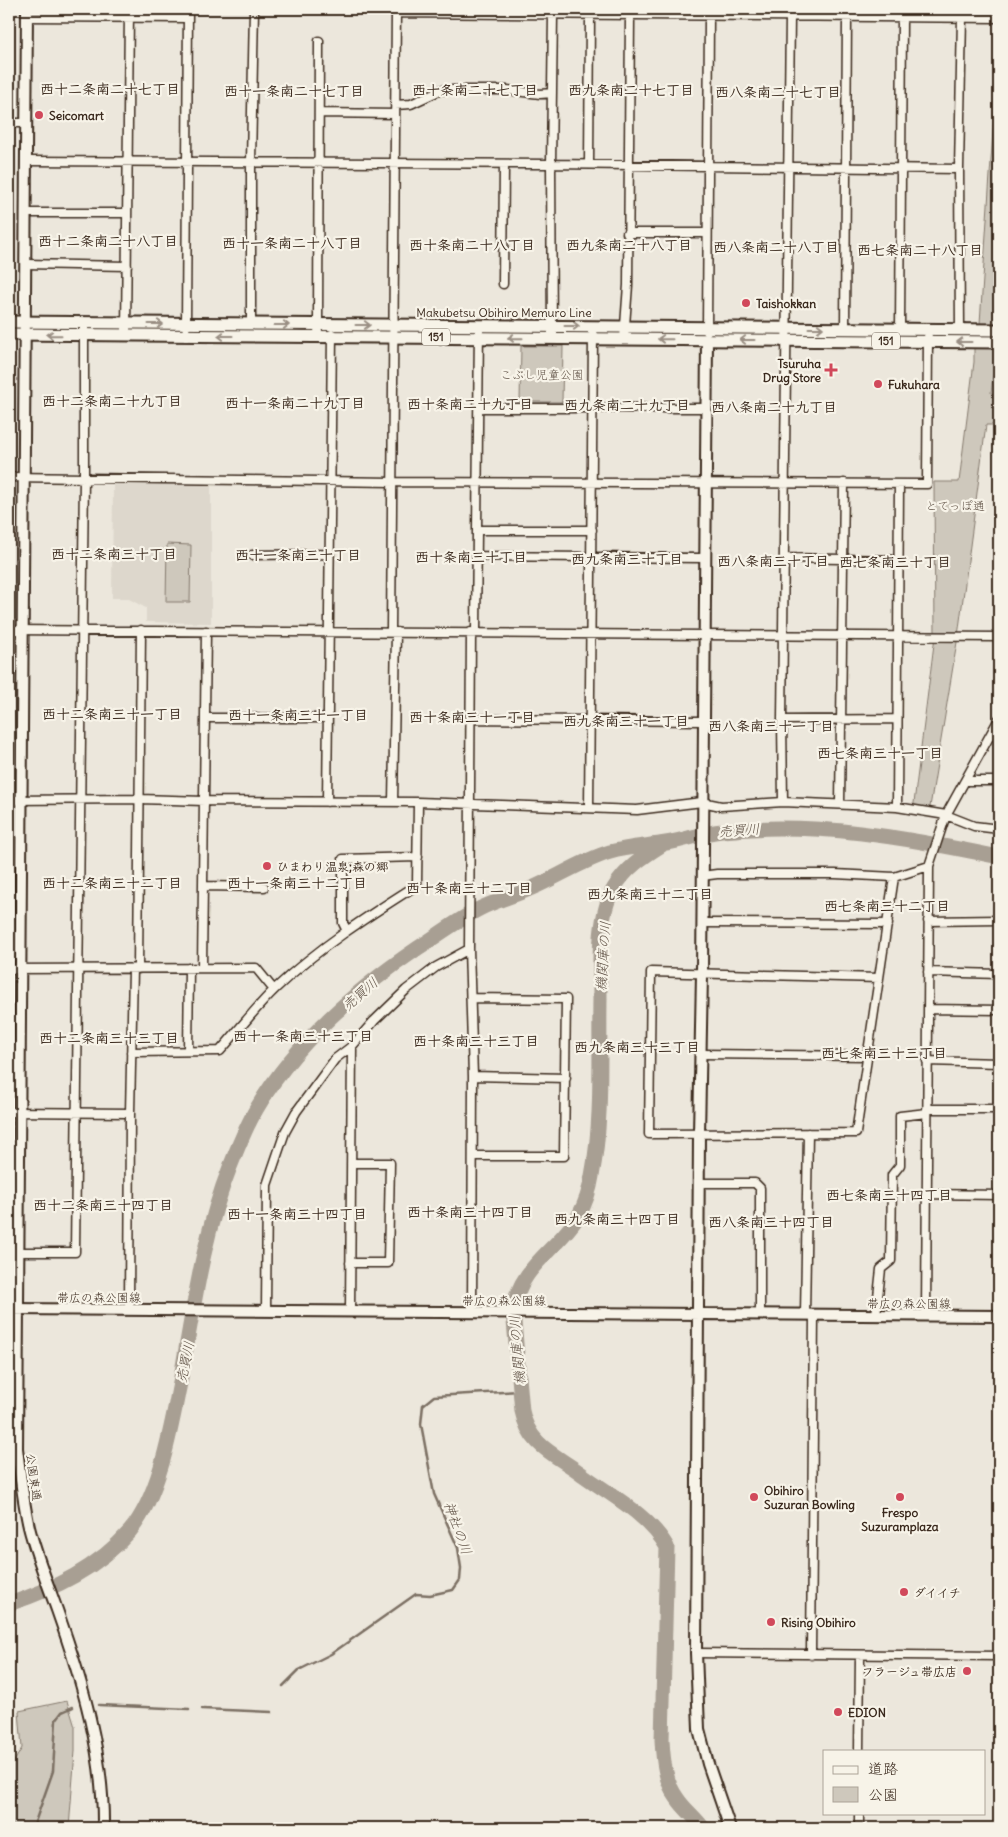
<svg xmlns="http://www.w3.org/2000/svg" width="1008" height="1837" viewBox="0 0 1008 1837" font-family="Delius,'Klee One',sans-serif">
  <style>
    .built { fill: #ddd7cc }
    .green { fill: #cec8bc; stroke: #84796d }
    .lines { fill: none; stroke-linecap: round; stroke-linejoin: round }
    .stream { stroke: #7c7064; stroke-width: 2.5 }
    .river { stroke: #a89f93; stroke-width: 15 }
    .street-casing { stroke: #3b2a1e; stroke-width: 11 }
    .secondary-casing { stroke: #3b2a1e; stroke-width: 14 }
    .primary-casing { stroke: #3b2a1e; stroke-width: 15 }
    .street { stroke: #f7f3e8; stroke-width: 8 }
    .secondary { stroke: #f7f3e8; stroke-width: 10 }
    .primary { stroke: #f7f3e8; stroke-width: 11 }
    .oneway { stroke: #998e83 }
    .poi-dot { fill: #d1495b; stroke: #f7f3e8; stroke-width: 2 }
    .labels { text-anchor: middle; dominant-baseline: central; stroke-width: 4.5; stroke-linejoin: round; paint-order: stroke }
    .shield { fill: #f7f3e8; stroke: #73665b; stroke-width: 1 }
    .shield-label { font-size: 11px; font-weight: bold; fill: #3b2a1e }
    .poi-label { font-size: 12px; font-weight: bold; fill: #3b2a1e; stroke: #f7f3e8; text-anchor: start }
    .street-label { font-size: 12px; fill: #3b2a1e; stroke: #f7f3e8 }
    .park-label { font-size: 12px; fill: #605246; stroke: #f7f3e8 }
    .neighbourhood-label { font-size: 14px; font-weight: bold; fill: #3b2a1e; stroke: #f7f3e8 }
    .water-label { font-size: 14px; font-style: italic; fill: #615347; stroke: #f7f3e8 }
  </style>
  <rect width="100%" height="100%" fill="#ece7dc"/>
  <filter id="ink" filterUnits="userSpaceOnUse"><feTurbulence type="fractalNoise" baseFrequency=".02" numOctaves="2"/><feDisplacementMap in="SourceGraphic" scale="10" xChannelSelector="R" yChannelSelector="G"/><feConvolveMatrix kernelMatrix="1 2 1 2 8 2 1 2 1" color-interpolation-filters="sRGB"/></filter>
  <g filter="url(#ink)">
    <path class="built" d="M113,482l98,1v140l-65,-1v-14l-19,-10h-15z"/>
    <path class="green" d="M999,42v288l-8,63 8,1v31h-13l-28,211 -29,177 -16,-2 22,-175 -1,-154h25l15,-120v-32l6,-7z
      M521,346h42l-1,56h-42z
      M167,544l24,1 -1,57h-24z
      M67,1701l8,26v24l-6,77h-60v-58l13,-22 -3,-37z"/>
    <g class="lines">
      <path class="stream" d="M283,1686l16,-16 32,-16 85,-60 14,1 23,-5 7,-10 1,-12 -3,-20 -24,-54 -13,-70 2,-19 11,-9 86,-5
        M99,1705l90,4
        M202,1709l70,3
        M33,1828l20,-57 3,-51 6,-8 11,-5"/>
      <path class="river" d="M662,845c-19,12 -36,23 -48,43 -17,28 -14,79 -14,111 -1,59 3,119 -8,177 -2,13 -7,28 -13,39 -21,35 -59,50 -66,95l9,101c7,36 35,44 61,64 29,21 66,40 84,72l-5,193c1,19 3,42 15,58 7,11 18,19 26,30
        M9,1604c45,-15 89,-36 121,-73 30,-36 41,-103 50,-148 13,-72 23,-148 50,-216 8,-20 16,-41 27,-59 38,-65 99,-118 161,-160 20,-13 40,-28 61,-39 16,-8 35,-13 53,-21 26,-11 51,-28 78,-36 18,-5 38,-6 56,-9 19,-3 37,-10 56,-12 94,-10 186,7 277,26"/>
      <g class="street-casing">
        <path id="street" d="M396,13l603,5
          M27,17l161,1
          M395,105l16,-1 30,-14h66l33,4 12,-1
          M319,113l76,1
          M9,123h17
          M26,161l525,3 408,5
          M589,164l1,-149
          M26,213h101
          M627,233h80
          M25,264l102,2
          M503,284l1,-120
          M251,325v-163l3,-153
          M186,327l2,-318
          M845,328l2,-312
          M318,329l1,-288
          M900,329l2,-312
          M960,330l-1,-161 3,-152
          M707,331l2,-315
          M126,335l3,-326
          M552,338l-1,-174 2,-149
          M624,339l4,-54 2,-270
          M479,408h227
          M9,477l384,5 534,2 1,-147
          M478,530h114
          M252,555l76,-1
          M477,556l228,2
          M784,558l115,2
          M9,630l990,7
          M391,632l5,-623
          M471,632l-2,317 4,127 -1,236
          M476,632l3,-306
          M205,718h122
          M471,719l232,2
          M782,720l115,-1
          M965,781h34
          M9,800l131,-1 64,2 214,1 219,8 65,-8 19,4 62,-4 114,5 49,8 28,11 25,3
          M327,802l5,-468
          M393,802l3,-170
          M783,802l-1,-82 8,-704
          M840,804l4,-321
          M897,807l2,-323
          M589,808l4,-473
          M702,876l15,-2h118l59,3
          M203,886l61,1
          M928,921l71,-1
          M702,923l186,1
          M347,931l-4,-8v-64l75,-2
          M202,968l4,-337
          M9,969l247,-1 18,22
          M138,969l3,-339
          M928,972l71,2
          M879,978l-228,-6 -2,162 207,-1 38,-256 35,-11
          M471,998l95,1 -2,157h-91
          M928,1009l71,1
          M188,1051l1,-83
          M131,1052l89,-1c19,-21 36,-44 56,-63 42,-40 92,-72 141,-103l1,-83
          M701,1054l166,2
          M927,1061l72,2
          M473,1076l93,2
          M927,1109h72
          M9,1112l121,1
          M699,1183h56l5,5v126
          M927,1194l72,1
          M9,1252h66l9,-775v-154
          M350,1263h38l2,-100h-39
          M129,1309l1,-196 3,-144
          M266,1311l1,-126 18,-53 11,-20 39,-53 17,-13 22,-25 32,-31 30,-23 33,-18
          M350,1311l2,-265
          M805,1315l3,-182
          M876,1315l5,-46 10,-8 1,-86 8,-10v-49l27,-3
          M926,1315l3,-449 17,-51 53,-96
          M696,1653l303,3
          M811,1655l3,-340
          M859,1751l1,-96
          M859,1828v-15"/>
      </g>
      <g class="secondary-casing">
        <path id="secondary" d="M27,9l-10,1439c3,26 6,53 12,79 7,28 18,55 28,83 25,71 47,143 46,218
          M707,339l-5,635 -3,160 -3,519 3,76 9,35 22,64
          M9,1309l990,7"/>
      </g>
      <g class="primary-casing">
        <path id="primary" d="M9,322l990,8
          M9,334l990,8"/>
      </g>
      <use href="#street" class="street"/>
      <use href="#secondary" class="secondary"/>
      <use href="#primary" class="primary"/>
    </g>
    <defs><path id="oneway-shaft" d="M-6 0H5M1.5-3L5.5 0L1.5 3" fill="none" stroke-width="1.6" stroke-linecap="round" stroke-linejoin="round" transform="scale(1.25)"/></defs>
    <g class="oneway">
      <use href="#oneway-shaft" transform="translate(156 324)"/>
      <use href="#oneway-shaft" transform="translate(282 325)"/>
      <use href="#oneway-shaft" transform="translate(363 325)"/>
      <use href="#oneway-shaft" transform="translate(572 326)"/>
      <use href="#oneway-shaft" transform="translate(816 328)"/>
      <use href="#oneway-shaft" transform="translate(54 335) rotate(-179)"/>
      <use href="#oneway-shaft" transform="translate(225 336) rotate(180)"/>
      <use href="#oneway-shaft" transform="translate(515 338) rotate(-179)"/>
      <use href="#oneway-shaft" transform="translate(665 339) rotate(-179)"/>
      <use href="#oneway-shaft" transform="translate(747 340) rotate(-180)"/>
      <use href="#oneway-shaft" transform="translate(964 342) rotate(-180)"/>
    </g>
  </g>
  <g class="poi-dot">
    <circle cx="39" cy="115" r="5"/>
    <circle cx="746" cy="303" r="5"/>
    <path d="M828.5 362.5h5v5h5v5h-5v5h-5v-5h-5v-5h5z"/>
    <circle cx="878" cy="384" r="5"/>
    <circle cx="267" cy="866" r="5"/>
    <circle cx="754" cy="1497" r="5"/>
    <circle cx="900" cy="1497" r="5"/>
    <circle cx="904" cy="1592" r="5"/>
    <circle cx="771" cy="1622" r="5"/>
    <circle cx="967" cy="1671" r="5"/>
    <circle cx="838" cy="1712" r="5"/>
  </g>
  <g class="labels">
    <g class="shield">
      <rect x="422" y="328.5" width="28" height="17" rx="4"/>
      <rect x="872" y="332.5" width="28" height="17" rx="4"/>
    </g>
    <g class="shield-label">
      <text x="436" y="337">151</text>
      <text x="886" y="341">151</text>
    </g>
    <g class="poi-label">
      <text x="49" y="115">Seicomart</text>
      <text x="756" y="303">Taishokkan</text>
      <text x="821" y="363" text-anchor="end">Tsuruha<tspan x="821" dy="14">Drug Store</tspan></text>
      <text x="888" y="384">Fukuhara</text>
      <text x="277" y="866">ひまわり温泉;森の郷</text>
      <text x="764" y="1490">Obihiro<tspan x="764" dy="14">Suzuran Bowling</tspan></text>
      <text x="900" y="1512" text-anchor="middle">Frespo<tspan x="900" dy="14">Suzuramplaza</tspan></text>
      <text x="914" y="1592">ダイイチ</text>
      <text x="781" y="1622">Rising Obihiro</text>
      <text x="957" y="1671" text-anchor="end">フラージュ帯広店</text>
      <text x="848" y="1712">EDION</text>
    </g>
    <g class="street-label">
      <text x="504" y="312">Makubetsu Obihiro Memuro Line</text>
      <text x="99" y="1297">帯広の森公園線</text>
      <text x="504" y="1300">帯広の森公園線</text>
      <text x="909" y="1303">帯広の森公園線</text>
      <text transform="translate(34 1477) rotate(82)">公園東通</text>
    </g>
    <g class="park-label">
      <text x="542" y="374">こぶし児童公園</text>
      <text x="955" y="505">とてっぽ通</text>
    </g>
    <g class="neighbourhood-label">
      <text x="110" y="89">西十二条南二十七丁目</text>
      <text x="475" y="90">西十条南二十七丁目</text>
      <text x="631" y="90">西九条南二十七丁目</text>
      <text x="294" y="91">西十一条南二十七丁目</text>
      <text x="778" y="92">西八条南二十七丁目</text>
      <text x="108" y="241">西十二条南二十八丁目</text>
      <text x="292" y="243">西十一条南二十八丁目</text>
      <text x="472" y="245">西十条南二十八丁目</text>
      <text x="629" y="245">西九条南二十八丁目</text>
      <text x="776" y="247">西八条南二十八丁目</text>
      <text x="920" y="250">西七条南二十八丁目</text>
      <text x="112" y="401">西十二条南二十九丁目</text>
      <text x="295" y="403">西十一条南二十九丁目</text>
      <text x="470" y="404">西十条南二十九丁目</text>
      <text x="627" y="405">西九条南二十九丁目</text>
      <text x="774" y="407">西八条南二十九丁目</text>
      <text x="114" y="554">西十二条南三十丁目</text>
      <text x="298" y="555">西十一条南三十丁目</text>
      <text x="471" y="557">西十条南三十丁目</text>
      <text x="627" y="559">西九条南三十丁目</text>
      <text x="773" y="561">西八条南三十丁目</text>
      <text x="895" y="562">西七条南三十丁目</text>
      <text x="112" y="714">西十二条南三十一丁目</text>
      <text x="298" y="715">西十一条南三十一丁目</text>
      <text x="472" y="717">西十条南三十一丁目</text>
      <text x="626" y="721">西九条南三十一丁目</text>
      <text x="771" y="726">西八条南三十一丁目</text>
      <text x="880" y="753">西七条南三十一丁目</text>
      <text x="112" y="883">西十二条南三十二丁目</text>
      <text x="297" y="883">西十一条南三十二丁目</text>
      <text x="469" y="888">西十条南三十二丁目</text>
      <text x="650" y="894">西九条南三十二丁目</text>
      <text x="887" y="906">西七条南三十二丁目</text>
      <text x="303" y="1036">西十一条南三十三丁目</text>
      <text x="109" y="1038">西十二条南三十三丁目</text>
      <text x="476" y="1041">西十条南三十三丁目</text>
      <text x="637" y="1047">西九条南三十三丁目</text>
      <text x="884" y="1053">西七条南三十三丁目</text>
      <text x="889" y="1195">西七条南三十四丁目</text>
      <text x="103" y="1205">西十二条南三十四丁目</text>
      <text x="470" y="1212">西十条南三十四丁目</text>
      <text x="297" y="1214">西十一条南三十四丁目</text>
      <text x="617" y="1219">西九条南三十四丁目</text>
      <text x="771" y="1222">西八条南三十四丁目</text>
    </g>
    <g class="water-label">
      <text transform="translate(739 830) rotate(-4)">売買川</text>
      <text transform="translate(603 956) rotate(-86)">機関庫の川</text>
      <text transform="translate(360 994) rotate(-41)">売買川</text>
      <text transform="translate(517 1350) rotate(-95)">機関庫の川</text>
      <text transform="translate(185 1362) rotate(-78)">売買川</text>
      <text transform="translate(458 1528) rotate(70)">神社の川</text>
    </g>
  </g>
  <rect width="1008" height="1837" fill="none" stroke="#f7f3e8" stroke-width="30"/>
  <rect x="15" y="15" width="978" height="1807" fill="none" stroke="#3b2a1e" stroke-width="2" filter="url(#ink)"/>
  <rect x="823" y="1750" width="162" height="65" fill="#f7f3e8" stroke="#aca397"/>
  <rect x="833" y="1766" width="25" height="8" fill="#f7f3e8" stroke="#aca397"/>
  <text x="868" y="1774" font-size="15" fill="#3b2a1e">道路</text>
  <rect x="833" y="1787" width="25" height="15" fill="#cec8bc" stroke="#aca397"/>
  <text x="868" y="1800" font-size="15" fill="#3b2a1e">公園</text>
</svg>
